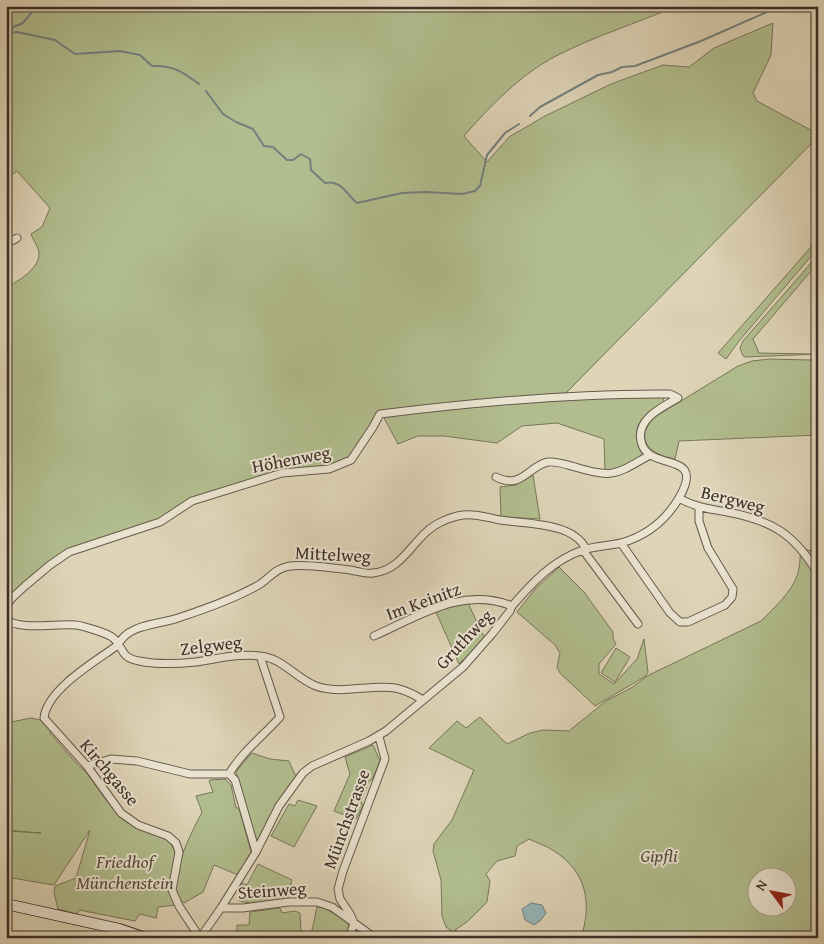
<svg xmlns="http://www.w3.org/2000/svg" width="824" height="944" viewBox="0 0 824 944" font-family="'Gentium Book Plus',serif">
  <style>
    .green { fill: #b1bd8e; stroke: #78765a; fill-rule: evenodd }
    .water { fill: #97b6b9; stroke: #73807f }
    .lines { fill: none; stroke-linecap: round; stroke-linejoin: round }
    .stream { stroke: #73807f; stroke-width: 2 }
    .street-casing { stroke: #66584b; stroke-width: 9 }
    .secondary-casing { stroke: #3e2e27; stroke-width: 12 }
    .street { stroke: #eae3d0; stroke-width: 7 }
    .secondary { stroke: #eae3d0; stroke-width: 10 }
    .labels { text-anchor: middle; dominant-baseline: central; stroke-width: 4; stroke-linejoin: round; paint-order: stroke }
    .street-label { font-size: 18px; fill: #3e2e27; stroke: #eae3d0 }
    .park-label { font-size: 18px; font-style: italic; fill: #554b3c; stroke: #eae3d0 }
  </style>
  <rect width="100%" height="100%" fill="#ded4b7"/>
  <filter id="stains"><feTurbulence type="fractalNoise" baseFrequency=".004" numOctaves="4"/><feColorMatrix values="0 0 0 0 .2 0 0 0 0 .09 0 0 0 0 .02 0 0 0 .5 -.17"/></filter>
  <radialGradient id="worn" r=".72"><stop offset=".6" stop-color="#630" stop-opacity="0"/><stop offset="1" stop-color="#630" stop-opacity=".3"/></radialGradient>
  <path class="green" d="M6,6h671c-40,17 -82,30 -121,50 -35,18 -66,50 -92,80l23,26 22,-25 36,-21 66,-32 52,-19 26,2 25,-19 59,-25 -2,32 -18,38 4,8 61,33v3l-253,257 -184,17 -30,49 -13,6 -56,7 -90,27 -32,22 -91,30 -19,13 -44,42v-320c12,-5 34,-19 33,-34 0,-5 -6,-13 -8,-19l11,-7 8,-19 -33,-37 -11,8z
    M818,239v9l-79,93 -13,18 -8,-6z
    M818,255v8l-65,76 6,14 50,1 9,-1v1l-72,3 -3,-1 -3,-8 3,-7z
    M818,358v77l-139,6 -4,18c-24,-4 -43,-19 -20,-42l83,-51 14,-5 17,-2 41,1z
    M660,396l3,2 1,4c-23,14 -35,25 -22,52l-1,2 -24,14 -12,3 -1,-34 -47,-16 -35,3 -25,17 -53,-7h-26l-20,8 -15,-28 172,-18z
    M533,475l7,44 -39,-2 -1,-30 15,-2z
    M801,548l17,5v368l-12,17h-225c11,-35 6,-66 -27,-87 -7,-5 -17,-8 -25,-12l-12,7 -2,10 -18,5 -11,13 4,7 -3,21 -20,20 -12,8 11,8h-5l-15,-11 -4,-11 -1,-36 -8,-29 1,-7 18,-24 22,-50 -45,-22 28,-27 9,7 14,-11 27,27 23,-11 13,-3 26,1 37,-30 25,-13 18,-13 112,-54c13,-13 32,-30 37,-48 2,-8 2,-17 3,-25zM756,876h30v30h-30z
    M559,567l25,25 29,40v6l3,6 -17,20v10l15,10 23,-25 7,-20 4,33 -2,4 -51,30 -35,-33 -3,-6 3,-14 -5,-8 -38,-33 18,-23z
    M468,603l17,36 -26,25 -23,-52 18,-7z
    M616,648l14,9 -15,25 -14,-9z
    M31,718l9,2 11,11 -1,2 28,32 8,7 20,28 16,19 10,6 35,14 4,5 5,9 -2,15 2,37 -18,2 -2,11 -16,-4 -5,7 -56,-11 -2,4 -19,-5 -4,-16 1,-7 21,-8 14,-48 -36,55 -48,-8v-46l35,2 -35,-3v-107z
    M373,745l7,16 -7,17 -5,5 -7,18 2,5 -7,13 -22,-8 16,-37 -5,-17z
    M252,753l18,6 19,2 7,16 -20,28 -18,34 -2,1 -20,-68 12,-15z
    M225,779l6,6 5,23h3l12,44 -13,23 -24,-10 -11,27 -19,11c-24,-13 9,-73 18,-91l-6,-16 17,-4 -4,-11 1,-1z
    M298,800l19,6 -23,41 -23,-11 18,-32 6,2z
    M258,864l34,16 -5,20 -31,4 -17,-3 4,-10 -4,-2 3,-6 5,2z
    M317,907l8,1 24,15 -2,15h-88l-1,-5h-21v-8h12l1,-13 30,-4 2,5 13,-2 5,2 1,19h2v2l8,1z"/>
  <path class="water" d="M531,903l11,2 4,8 -5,7 -7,5 -9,-5 -3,-11z"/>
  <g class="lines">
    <path class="stream" d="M11,33l6,-1 38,8 20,14 45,-3 20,4 12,11c21,-1 31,6 47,18
      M6,42l3,-2 4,-13 10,-4 9,-11 15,-5 15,2 2,-3
      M206,91l17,23 13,8 17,7 11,17 9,1 14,13h6l8,-6 9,5 1,11 14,13c16,-4 22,12 32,20l45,-10 23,-1 37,2 13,-3 5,-5 7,-31 18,-22 14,-9
      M530,116l10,-9 58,-32 14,-3 10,-5 13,-1 66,-25 75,-33"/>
    <g class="street-casing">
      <path id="street" d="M6,244l11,-6
        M496,477c26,13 32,-11 52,-15 9,-1 19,3 27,5 39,12 41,7 75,-12
        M679,498c15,9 31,11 48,14 44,8 68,22 91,62
        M621,543l49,70 10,9h8l37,-17 7,-8 1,-8 -25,-41 -9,-27v-14
        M583,550l55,74
        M6,607l5,-8 14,-13 25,-21 19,-13 91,-30 32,-21 90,-28 47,-4 22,-9 22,-33 7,-13c97,-12 193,-21 290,-20l8,4c-16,9 -42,21 -37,43 1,5 4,10 8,13 18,13 53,4 30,44 -13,22 -33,38 -58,45 -13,3 -26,3 -38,7 -30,10 -51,33 -71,56l-2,5 -18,23 -29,33 -77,64 -17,10 -57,25 -9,7 -24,33 -23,46 -35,56 -21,30
        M6,619c12,12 52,4 70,6 8,1 30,8 36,12 13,10 6,20 27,24 19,4 38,3 57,1 21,-3 43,-9 64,-6 23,2 35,22 56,30 25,9 54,-2 79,2 11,2 20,7 28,12
        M374,636c45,-20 89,-50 138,-30
        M818,669l-2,7 2,7
        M87,766l24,-7 26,2 53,13h39l6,6 21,72
        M229,774c13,-22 34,-38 51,-57l-20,-61
        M221,908h22l46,-6h28l15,5 43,31
        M200,938l-21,-32 -7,-16 7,-38 -3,-9 -8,-7 -30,-11 -17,-12 -34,-47 -43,-48c3,-29 52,-57 74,-73 10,-22 43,-20 63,-28 24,-8 52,-18 74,-30 13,-6 19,-19 35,-21 16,-2 44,2 60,4 7,1 16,4 23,3 32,-3 41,-39 68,-51 6,-3 15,-6 22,-7 13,-2 25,3 37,5 26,4 73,2 86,29
        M349,938l5,-15 -4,-9 -10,-15 -2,-10 5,-18 42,-112 -6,-22"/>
    </g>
    <g class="secondary-casing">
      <path id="secondary" d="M6,904l113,25 26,9"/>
    </g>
    <use href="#street" class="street"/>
    <use href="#secondary" class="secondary"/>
  </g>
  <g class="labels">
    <g class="street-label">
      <text transform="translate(291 459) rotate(-11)">Höhenweg</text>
      <text transform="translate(733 499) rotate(14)">Bergweg</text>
      <text transform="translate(333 554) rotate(3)">Mittelweg</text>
      <text transform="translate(423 601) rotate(-20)">Im Keinitz</text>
      <text transform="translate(464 639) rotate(-47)">Gruthweg</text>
      <text transform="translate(211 645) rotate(-7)">Zelgweg</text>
      <text transform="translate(110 772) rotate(50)">Kirchgasse</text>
      <text transform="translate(346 819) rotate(-70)">Münchstrasse</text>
      <text transform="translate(272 890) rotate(-4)">Steinweg</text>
    </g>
    <g class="park-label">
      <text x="659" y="855">Gipfli</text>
      <text x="125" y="861">Friedhof<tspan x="125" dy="21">Münchenstein</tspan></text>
    </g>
  </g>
  <rect width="824" height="944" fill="none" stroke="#ded4b7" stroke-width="25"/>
  <rect x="8" y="8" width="809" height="929" fill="none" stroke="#3e2e27" stroke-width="2.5"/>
  <rect x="12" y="12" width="799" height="919" fill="none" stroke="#3e2e27"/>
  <g transform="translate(772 892) rotate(302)"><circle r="24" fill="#eae3d0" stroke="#a59b8c"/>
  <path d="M0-4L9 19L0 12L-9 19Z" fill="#8f2418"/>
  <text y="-8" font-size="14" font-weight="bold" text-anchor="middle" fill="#3e2e27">N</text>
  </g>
  <rect width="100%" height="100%" filter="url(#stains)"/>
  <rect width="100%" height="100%" fill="url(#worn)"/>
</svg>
